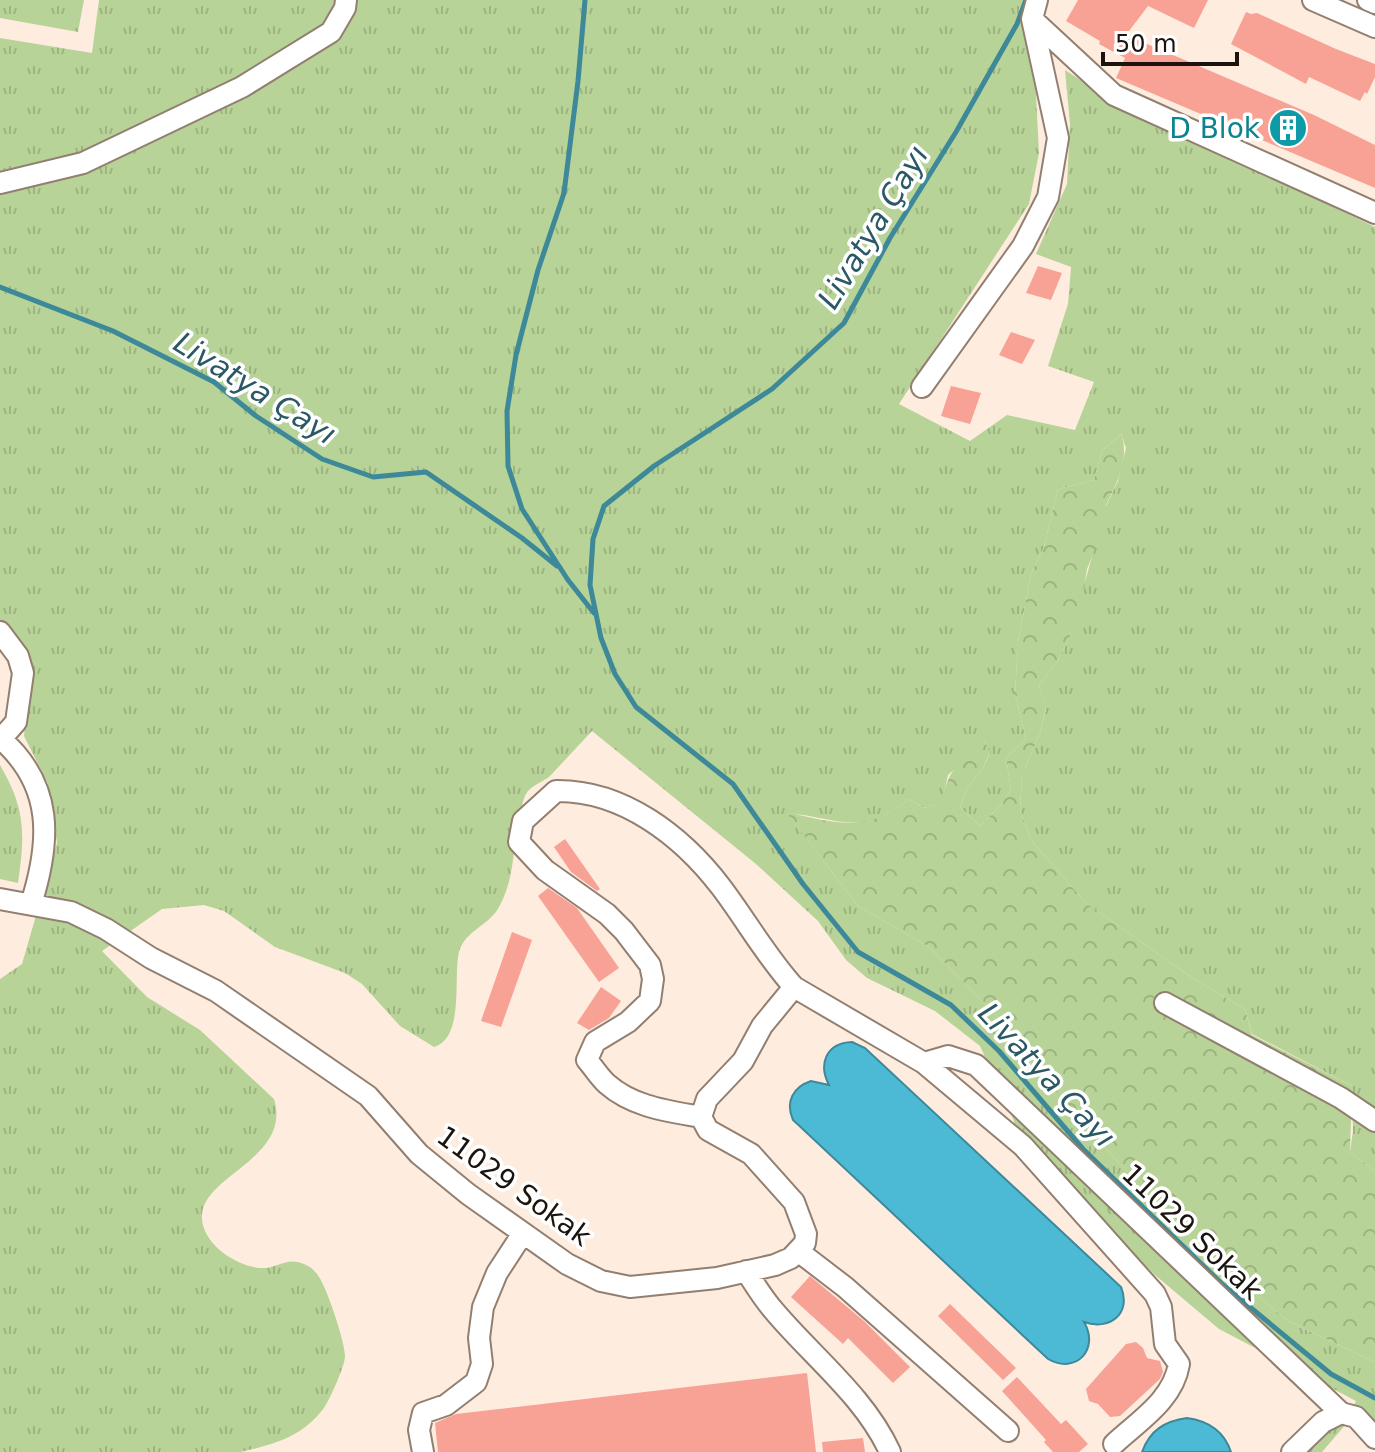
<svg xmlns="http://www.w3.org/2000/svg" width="1375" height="1452" viewBox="0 0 1375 1452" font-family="'DejaVu Sans',sans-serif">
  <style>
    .grass { fill: url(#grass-tufts) }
    .forest { fill: url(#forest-crowns) }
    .water { fill: #4cbad4; stroke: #3d8899; stroke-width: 2 }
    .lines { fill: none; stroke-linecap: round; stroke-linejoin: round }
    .stream { stroke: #3d8899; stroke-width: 5 }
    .building { fill: #f8a195 }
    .minor-casing { stroke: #927f70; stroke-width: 24 }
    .minor { stroke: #fff; stroke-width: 20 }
    .labels { text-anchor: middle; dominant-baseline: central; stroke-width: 7; stroke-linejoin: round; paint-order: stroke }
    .culture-label { font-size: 28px; fill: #0d838f; stroke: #fff; text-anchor: end }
    .street-label { font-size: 28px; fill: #1b140e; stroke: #fff }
    .water-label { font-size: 30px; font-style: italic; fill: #2a5864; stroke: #fff }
  </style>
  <defs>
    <pattern id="grass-tufts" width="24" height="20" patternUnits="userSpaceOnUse" patternTransform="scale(2)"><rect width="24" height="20" fill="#b7d397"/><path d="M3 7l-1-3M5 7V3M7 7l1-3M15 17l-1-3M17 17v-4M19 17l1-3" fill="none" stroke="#9db481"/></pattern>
    <pattern id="forest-crowns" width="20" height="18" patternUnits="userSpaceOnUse" patternTransform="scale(2)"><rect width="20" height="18" fill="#b7d397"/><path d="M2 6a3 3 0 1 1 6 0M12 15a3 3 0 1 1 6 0" fill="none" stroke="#9db481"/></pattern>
  </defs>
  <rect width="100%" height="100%" fill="#feeddf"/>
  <path class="grass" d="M0,0h84l-6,32 -78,-14z
    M99,0h938l-5,19 7,134 -10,51 -130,200 71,37 37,-26 68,15 19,-48 -46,-16 20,-62 3,-37 -35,-13 31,-70 3,-60 -5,-54 54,35 256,122v944l-25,-19 3,-21 -1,-45 -100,-52 -7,-25 -51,-30 -108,-76 -55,-63 -11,-30 2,-35 18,-42 6,-24 -7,-24 18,-23 13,-26 36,-130 12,-25 8,-33 -5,-14 -19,17 -8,29 -36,9 -14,58 -13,27 -13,68 -3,52 11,45 -20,19 5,31 -11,17 -20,20 -20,-19 7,-19 16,-20 7,-15 -5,-11 -37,33 -6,27 -18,6 -15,-9c-48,39 -69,19 -122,14l71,93 71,41 80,81 36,57 160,168 83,68 87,41v87l-28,-26 -25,29h-23c18,-21 47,-25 57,-51l-137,-72 -64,-54 -140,-135 -1,-19 -34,-75 -45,-35 -68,-33 -21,-18 -28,-39 -62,-57 -164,-133c-14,15 -28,30 -42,45 -7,6 -20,10 -24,18 -3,5 -4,13 -5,18 -9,32 -5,65 -22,95 -10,19 -34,23 -40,45 -6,24 6,86 -25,95l-34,-21 -38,-42 -17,-11 -70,-26 -51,-36 -20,-6 -42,4 -60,42 45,46 53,33 74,69c18,59 -70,76 -72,116 -2,27 33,51 58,53 18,1 28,-13 46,-3 5,2 10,7 13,12 8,11 27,68 26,80 -1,11 -15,42 -21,51 -22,29 -49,36 -83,44h-241v-473l22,-15 35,-121 -9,-59 -24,-48 6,-67 -30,-43v-588l92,15z
    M0,765c26,45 25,68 18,118l-18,-4z"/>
  <path class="forest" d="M1121,434c9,24 -4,49 -15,71l4,8 -23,56 -5,32 -12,35 -13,26 -18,23 7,23 -6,25 -18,42 -2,35 11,30 55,63 108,76 51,30 7,26 100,51 -2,66 25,19v191l-87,-41 -83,-68 -160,-168 -36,-57 -80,-81 -71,-41 -72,-94c50,11 80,22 123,-13l15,9 17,-6c9,-34 16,-40 44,-60l5,10 -7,16 -16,20 -7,19 20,19 20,-20 11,-17 -5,-31 20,-19 -11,-45 3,-52 13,-68 13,-27 14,-58 36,-9 8,-29z"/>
  <path class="water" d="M852,1042l13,6 256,239c11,27 -12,44 -37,35 16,27 -8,53 -36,37l-255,-239c-8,-18 0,-33 18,-39l18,4c-11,-21 -3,-42 23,-43z
    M1187,1418c22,3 37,13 44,34h-89c8,-22 23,-31 45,-34z"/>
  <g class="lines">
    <path class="stream" d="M585,0l-7,81 -14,112 -26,77 -22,85 -9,56 1,55 14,43 46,71 26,33
      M1026,0l-9,24 -61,108 -66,106 -46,85 -72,66 -118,77 -50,40 -11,33 -3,46 11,53 14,36 21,33 97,77 70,100 55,68 93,53 48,46 84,98 139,135 109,90 44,24
      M0,287l113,44 101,51 42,34 66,43 51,18 53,-5 96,66 35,28"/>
  </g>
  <path class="building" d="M1078,0h130l-14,28 -46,-22 -22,29 188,80 61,30v43l-259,-110 9,-20 -26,-14 1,-3 -34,-20z
    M1246,12l5,2 6,-1 79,36 39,15v13l-8,17 -2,-2 -5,9 -51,-24 -3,7 -75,-40z
    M1038,266l24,7 -11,27 -25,-7z
    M1011,332l24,8 -13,24 -23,-9z
    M951,386l30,7 -11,31 -29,-8z
    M565,839l35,50 -3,2 -26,-19 -17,-25z
    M548,888l29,20 42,60 -20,14 -61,-86z
    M512,932l20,8 -31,87 -20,-6z
    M601,987l20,14 -12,17 -20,12 -12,-7z
    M810,1276l54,45 46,46 -17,16 -45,-45 -5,6 -52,-47z
    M950,1304l66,64 -13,12 -65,-64z
    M1136,1342l7,6 4,10 13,3 3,11 -3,7 -40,37 -10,1 -12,-13 -9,-3 -3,-12 40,-45z
    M807,1373l9,79h-378l-3,-29 21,-9z
    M1017,1377l44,47 5,-4 22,24 -9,8h-26l-9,-10 2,-2 -44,-49z
    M863,1438l2,14h-42l-1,-10z"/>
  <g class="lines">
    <g class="minor-casing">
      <path id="minor" d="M1313,0l62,27
        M1368,0l7,3
        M1032,19l82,76 261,118
        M0,183l83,-20 159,-76 89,-55 14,-24 1,-8
        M922,387l101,-141 25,-49 10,-59 -26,-119 5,-19
        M0,632l18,24 5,17 -7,49 -15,17
        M0,738c54,47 51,103 31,166
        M0,899l71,13 35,17 45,29 65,33 152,105 51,58 49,40 99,70 34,17 29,6 87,-9 58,-13 16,-7 14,-15 1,-9 -12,-32 -43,-48 -43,-24 -7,-13 6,-18 36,-38 19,-35 32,-39 130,76 24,-7 28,9 365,348 15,4 19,21
        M1165,1003l176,95 34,23
        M924,1063l99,83 132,148 6,13 4,37 14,20c-6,36 -39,56 -65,80
        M701,1117c-33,-6 -68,-10 -94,-33 -7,-6 -13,-16 -20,-24l8,-18 33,-20 22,-21 3,-22 -3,-14 -26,-34 -17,-17 -62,-44 -26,-28 4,-21 33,-30c67,-1 126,45 165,96 25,33 45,69 73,100
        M798,1251l47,36 163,144
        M746,1271c9,14 18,29 29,41 38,45 90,85 115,140
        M423,1452l-4,-22 4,-17 23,-8 30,-23 6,-18 -3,-26 4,-31 14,-34 26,-40
        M1292,1452l31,-30 18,-9"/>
    </g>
    <use href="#minor" class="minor"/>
  </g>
  <defs>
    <g id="building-disc" transform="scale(2)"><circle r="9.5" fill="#0f9aa8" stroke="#fff"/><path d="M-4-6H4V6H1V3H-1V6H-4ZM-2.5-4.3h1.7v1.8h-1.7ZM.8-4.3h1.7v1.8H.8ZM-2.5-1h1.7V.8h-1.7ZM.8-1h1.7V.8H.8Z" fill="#fff"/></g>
  </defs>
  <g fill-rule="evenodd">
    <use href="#building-disc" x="1288" y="128"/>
  </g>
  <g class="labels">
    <g class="culture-label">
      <text x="1260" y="128">D Blok</text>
    </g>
    <g class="street-label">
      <text transform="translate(514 1186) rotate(36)">11029 Sokak</text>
      <text transform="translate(1192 1232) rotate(44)">11029 Sokak</text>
    </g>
    <g class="water-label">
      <text transform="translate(873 227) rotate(-59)">Livatya Çayı</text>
      <text transform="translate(255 388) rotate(32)">Livatya Çayı</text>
      <text transform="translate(1047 1075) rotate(47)">Livatya Çayı</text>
    </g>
  </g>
  <path d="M1103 52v12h134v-12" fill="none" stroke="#1b140e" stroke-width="4"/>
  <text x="1115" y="52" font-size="24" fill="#1b140e" stroke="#ffffff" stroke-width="6" paint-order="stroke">50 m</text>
</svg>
